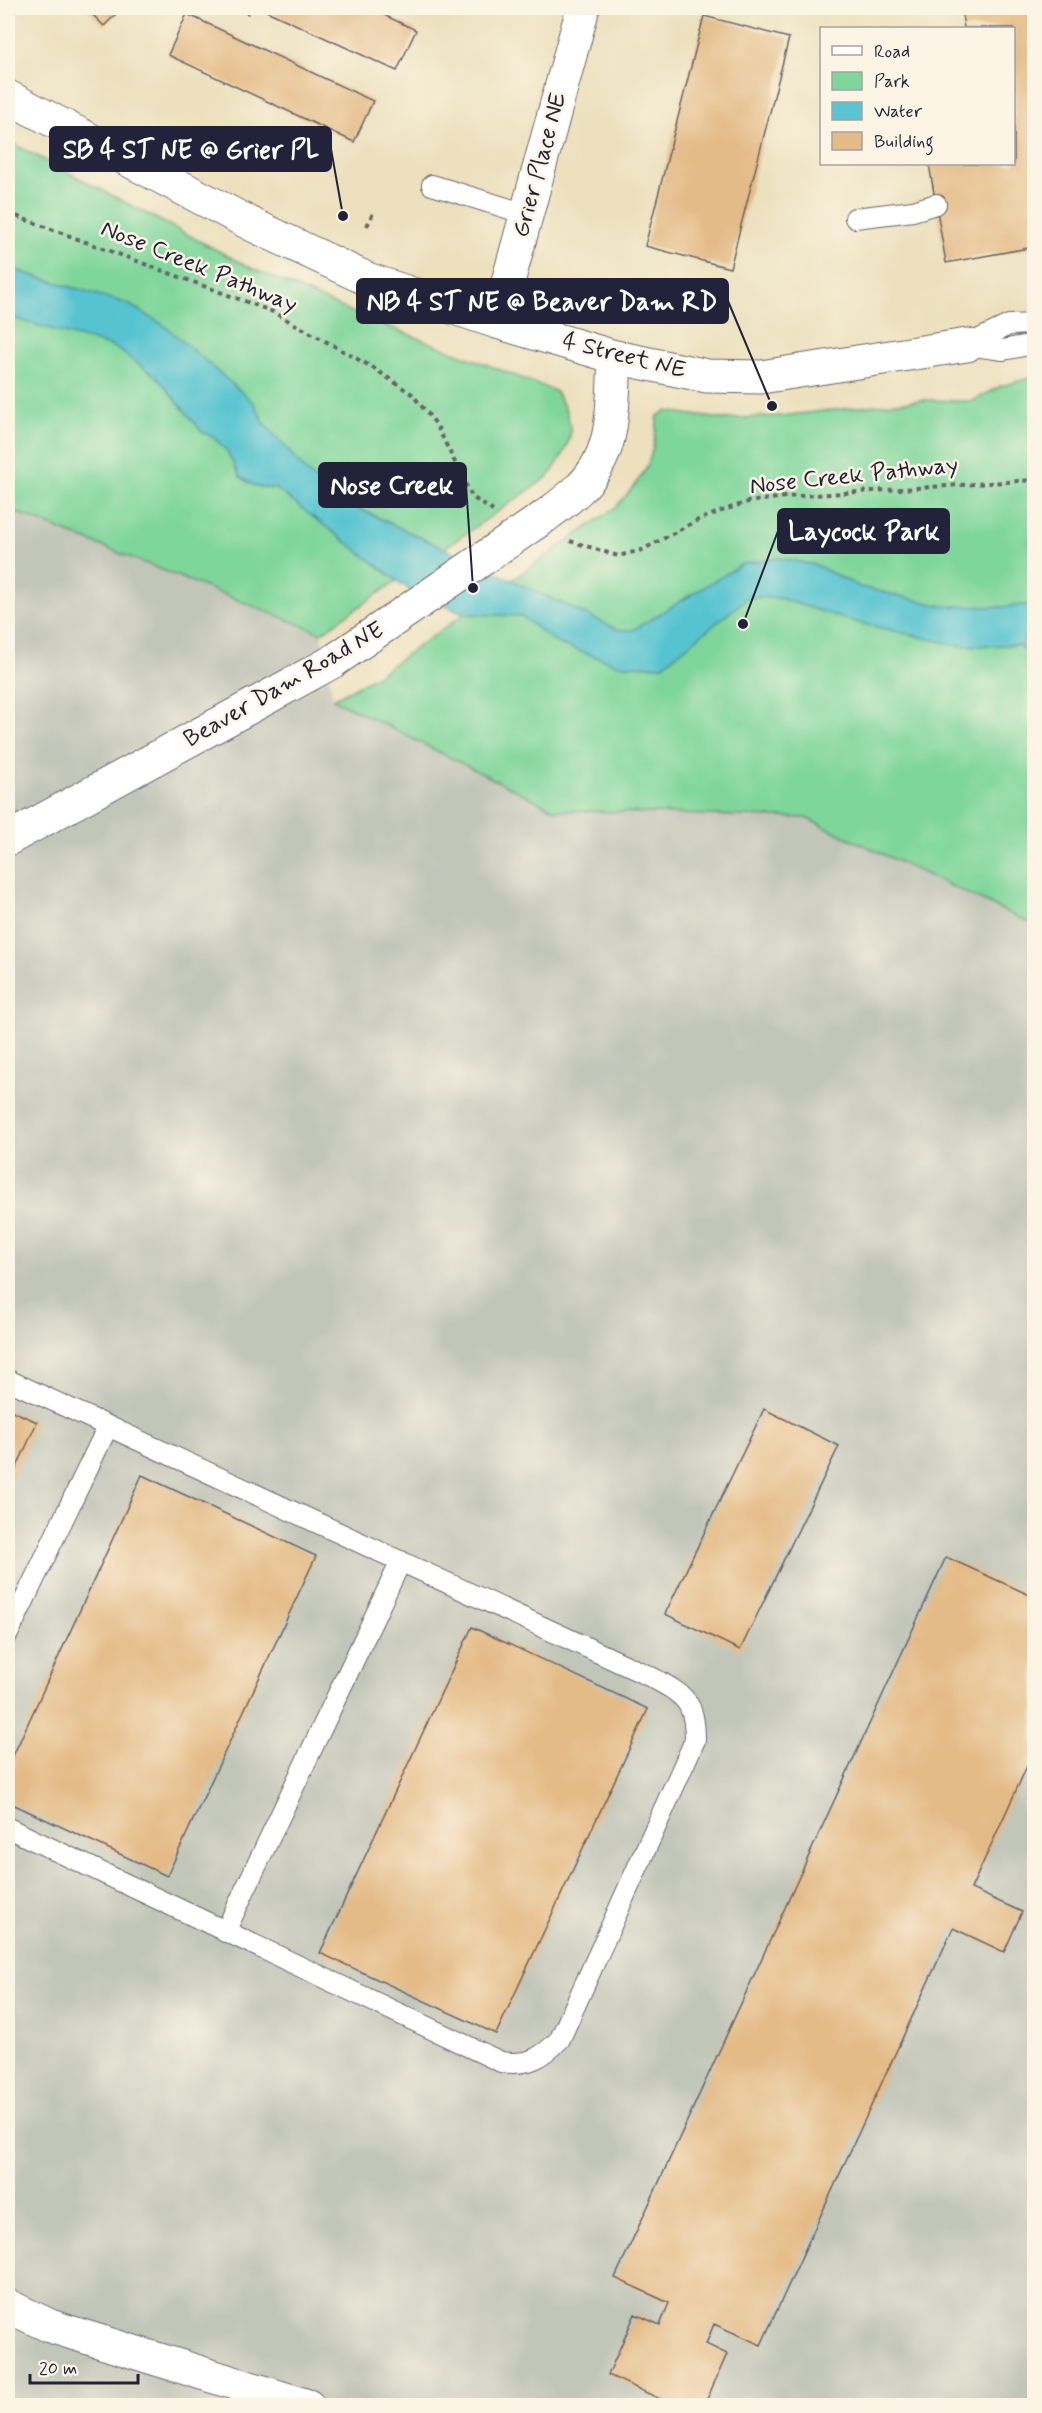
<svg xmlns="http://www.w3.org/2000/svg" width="1042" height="2413" viewBox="0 0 1042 2413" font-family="Mynerve,sans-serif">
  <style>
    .industrial { fill: #c2c6b9 }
    .green { fill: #7fd69b; stroke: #507c6b; stroke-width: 1.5 }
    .water { fill: #57c4d0; stroke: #3c7386; stroke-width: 1.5 }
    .building { fill: #e4bb87 }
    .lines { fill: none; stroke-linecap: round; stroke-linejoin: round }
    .lane-casing { stroke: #696468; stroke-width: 22 }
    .street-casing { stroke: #696468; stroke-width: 35 }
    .path { stroke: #696468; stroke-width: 4; stroke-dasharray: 4.5 4.5; stroke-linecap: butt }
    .lane { stroke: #fff; stroke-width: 20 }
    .street { stroke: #fff; stroke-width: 33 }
    .street-bridge-casing { stroke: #696468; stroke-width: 35; stroke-linecap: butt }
    .street-bridge { stroke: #fff; stroke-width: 33 }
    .labels { text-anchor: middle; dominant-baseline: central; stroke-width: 5; stroke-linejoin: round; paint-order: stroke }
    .street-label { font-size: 24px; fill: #22223b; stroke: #fcf5e5 }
    .leader { fill: none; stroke: #22223b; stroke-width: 2 }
    .callout-dot { fill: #22223b; stroke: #fcf5e5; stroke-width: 2 }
    .callout { fill: #22223b; stroke: #22223b; stroke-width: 2 }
    .callout-label { font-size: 26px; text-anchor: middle; font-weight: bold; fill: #fff }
  </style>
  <rect width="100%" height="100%" fill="#fcf5e5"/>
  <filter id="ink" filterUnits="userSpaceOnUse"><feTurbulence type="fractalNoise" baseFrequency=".0167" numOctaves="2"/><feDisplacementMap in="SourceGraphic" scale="12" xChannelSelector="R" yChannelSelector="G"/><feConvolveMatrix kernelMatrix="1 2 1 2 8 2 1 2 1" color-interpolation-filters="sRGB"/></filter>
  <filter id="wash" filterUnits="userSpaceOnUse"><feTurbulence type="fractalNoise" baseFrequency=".008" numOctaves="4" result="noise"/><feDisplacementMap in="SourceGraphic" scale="24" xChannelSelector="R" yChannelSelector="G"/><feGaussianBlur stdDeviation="1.35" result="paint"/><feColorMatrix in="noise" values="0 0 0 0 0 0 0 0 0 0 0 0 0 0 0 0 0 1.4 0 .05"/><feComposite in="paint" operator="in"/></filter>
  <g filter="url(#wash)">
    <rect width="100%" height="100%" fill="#ece0bd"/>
    <path class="industrial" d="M8,509l313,124 12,66 222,111 251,8 228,107v1480h-1026z"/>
    <path class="green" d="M8,141l241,126 112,49 194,75c24,38 18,51 -7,86l-227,156 -313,-124z
      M1034,377v548l-228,-107 -251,-8 -222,-111 43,-23 240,-169c32,-36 36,-43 42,-91l8,-5 55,8 59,-3 142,-16 51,1 28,-15z"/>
    <path class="water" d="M8,268l120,36 36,21 90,78 11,21 44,50 40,30 270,126h14l109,-66 36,-6 38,7 44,22 82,19 61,1 31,-3v31l-9,1 -3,9 12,8v3l-7,-2 -9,-9 -57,1 -106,-24 -76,-24 -30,-1 -87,69 -43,-1 -62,-22 -36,-27 -53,-2 -49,-17 -143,-108 -21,-3 -15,-9 -13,-26 -14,-14 -11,-5 -45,-55 -43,-30 -106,-30z"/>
    <g id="blocks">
      <path class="building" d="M86,8h36l-18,18z
        M235,8h16l-3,6z
        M260,8h109l47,22 -19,41z
        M990,8h44v239l-88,16 -17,-99h85v-136h-50l-2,-15z
        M187,14l186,87 -19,41 -186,-87z
        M704,16l85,22 -59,230 -85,-22z
        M8,1409l29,13 -29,65z
        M764,1409l75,37 -99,204 -75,-36z
        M142,1475l174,81 -149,320 -159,-74v-35z
        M946,1557l88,40v154l-63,138 51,23 -18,40 -51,-24 -192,417 -47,-21 -8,20 21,10 -23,52h-29l-67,-31 27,-61 25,11 9,-22 -54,-25z
        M472,1627l176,82 -152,325 -176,-81z"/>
    </g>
  </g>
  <g filter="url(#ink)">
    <use href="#blocks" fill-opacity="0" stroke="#696468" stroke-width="1.5"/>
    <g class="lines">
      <g class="lane-casing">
        <path id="lane" d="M432,185l94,29
          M855,218l58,-7 23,-7
          M967,345l42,-20 25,-1
          M967,345l36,5 31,-6
          M8,1380l643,297c33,18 44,23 44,63l-135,299c-18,19 -32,27 -59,23l-493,-234
          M8,1634l100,-208
          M225,1932l176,-371"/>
      </g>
      <g class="street-casing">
        <path id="street" d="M8,97l247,129 112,53 130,43 118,35 92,19 54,1 206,-32
          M497,322l86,-314
          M544,517c12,-9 25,-18 36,-29 37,-35 32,-84 35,-131
          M8,839l324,-177
          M8,2306l42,20 258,80"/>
      </g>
      <path class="path" d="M8,213l263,98 101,56 40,27 24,30 36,73 21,14
        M367,226l7,-15
        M570,541l48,15 24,-6 56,-30 29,-11 21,-7 37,-5 249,-17"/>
      <use href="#lane" class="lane"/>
      <use href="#street" class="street"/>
      <g class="street-bridge-casing">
        <path id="street-bridge" d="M332,662l212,-145"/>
      </g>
      <use href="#street-bridge" class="street-bridge"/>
    </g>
  </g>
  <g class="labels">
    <g class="street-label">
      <text transform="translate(540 165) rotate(-75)">Grier Place NE</text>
      <text transform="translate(199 267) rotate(22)">Nose Creek Pathway</text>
      <text transform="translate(624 356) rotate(14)">4 Street NE</text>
      <text transform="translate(854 476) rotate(-6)">Nose Creek Pathway</text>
      <text transform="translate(284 685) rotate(-30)">Beaver Dam Road NE</text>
    </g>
  </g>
  <path class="leader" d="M343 216L331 149M772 406L728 301M473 588L466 485M743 624L778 531"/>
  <g class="callout-dot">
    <circle cx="343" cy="216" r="6"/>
    <circle cx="772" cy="406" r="6"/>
    <circle cx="473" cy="588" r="6"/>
    <circle cx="743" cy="624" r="6"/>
  </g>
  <g class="callout">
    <rect x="50" y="127" width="281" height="44" rx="6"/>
    <rect x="357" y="279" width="371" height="44" rx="6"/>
    <rect x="319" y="463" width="147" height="44" rx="6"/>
    <rect x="778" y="509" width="171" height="44" rx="6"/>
  </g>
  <g class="callout-label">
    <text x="191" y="158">SB 4 ST NE @ Grier PL</text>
    <text x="542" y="310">NB 4 ST NE @ Beaver Dam RD</text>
    <text x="392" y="494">Nose Creek</text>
    <text x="864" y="540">Laycock Park</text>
  </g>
  <rect width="1042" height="2413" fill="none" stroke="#fcf5e5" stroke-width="30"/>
  <rect x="820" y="27" width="195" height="138" fill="#fcf5e5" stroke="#a5a1a1" stroke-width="1.5"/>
  <rect x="832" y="46" width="30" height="9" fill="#ffffff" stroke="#a5a1a1" stroke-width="1.5"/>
  <text x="874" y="57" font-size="18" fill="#22223b">Road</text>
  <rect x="832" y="72" width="30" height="18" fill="#7fd69b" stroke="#a5a1a1" stroke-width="1.5"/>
  <text x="874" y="87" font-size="18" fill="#22223b">Park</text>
  <rect x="832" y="102" width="30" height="18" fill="#57c4d0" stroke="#a5a1a1" stroke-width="1.5"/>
  <text x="874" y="117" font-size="18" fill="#22223b">Water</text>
  <rect x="832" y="132" width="30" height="18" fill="#e4bb87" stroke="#a5a1a1" stroke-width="1.5"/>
  <text x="874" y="147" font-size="18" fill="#22223b">Building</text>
  <path d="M30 2374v9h108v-9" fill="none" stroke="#22223b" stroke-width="3"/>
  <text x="39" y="2374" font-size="18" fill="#22223b" stroke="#fcf5e5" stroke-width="4.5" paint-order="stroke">20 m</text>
</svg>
